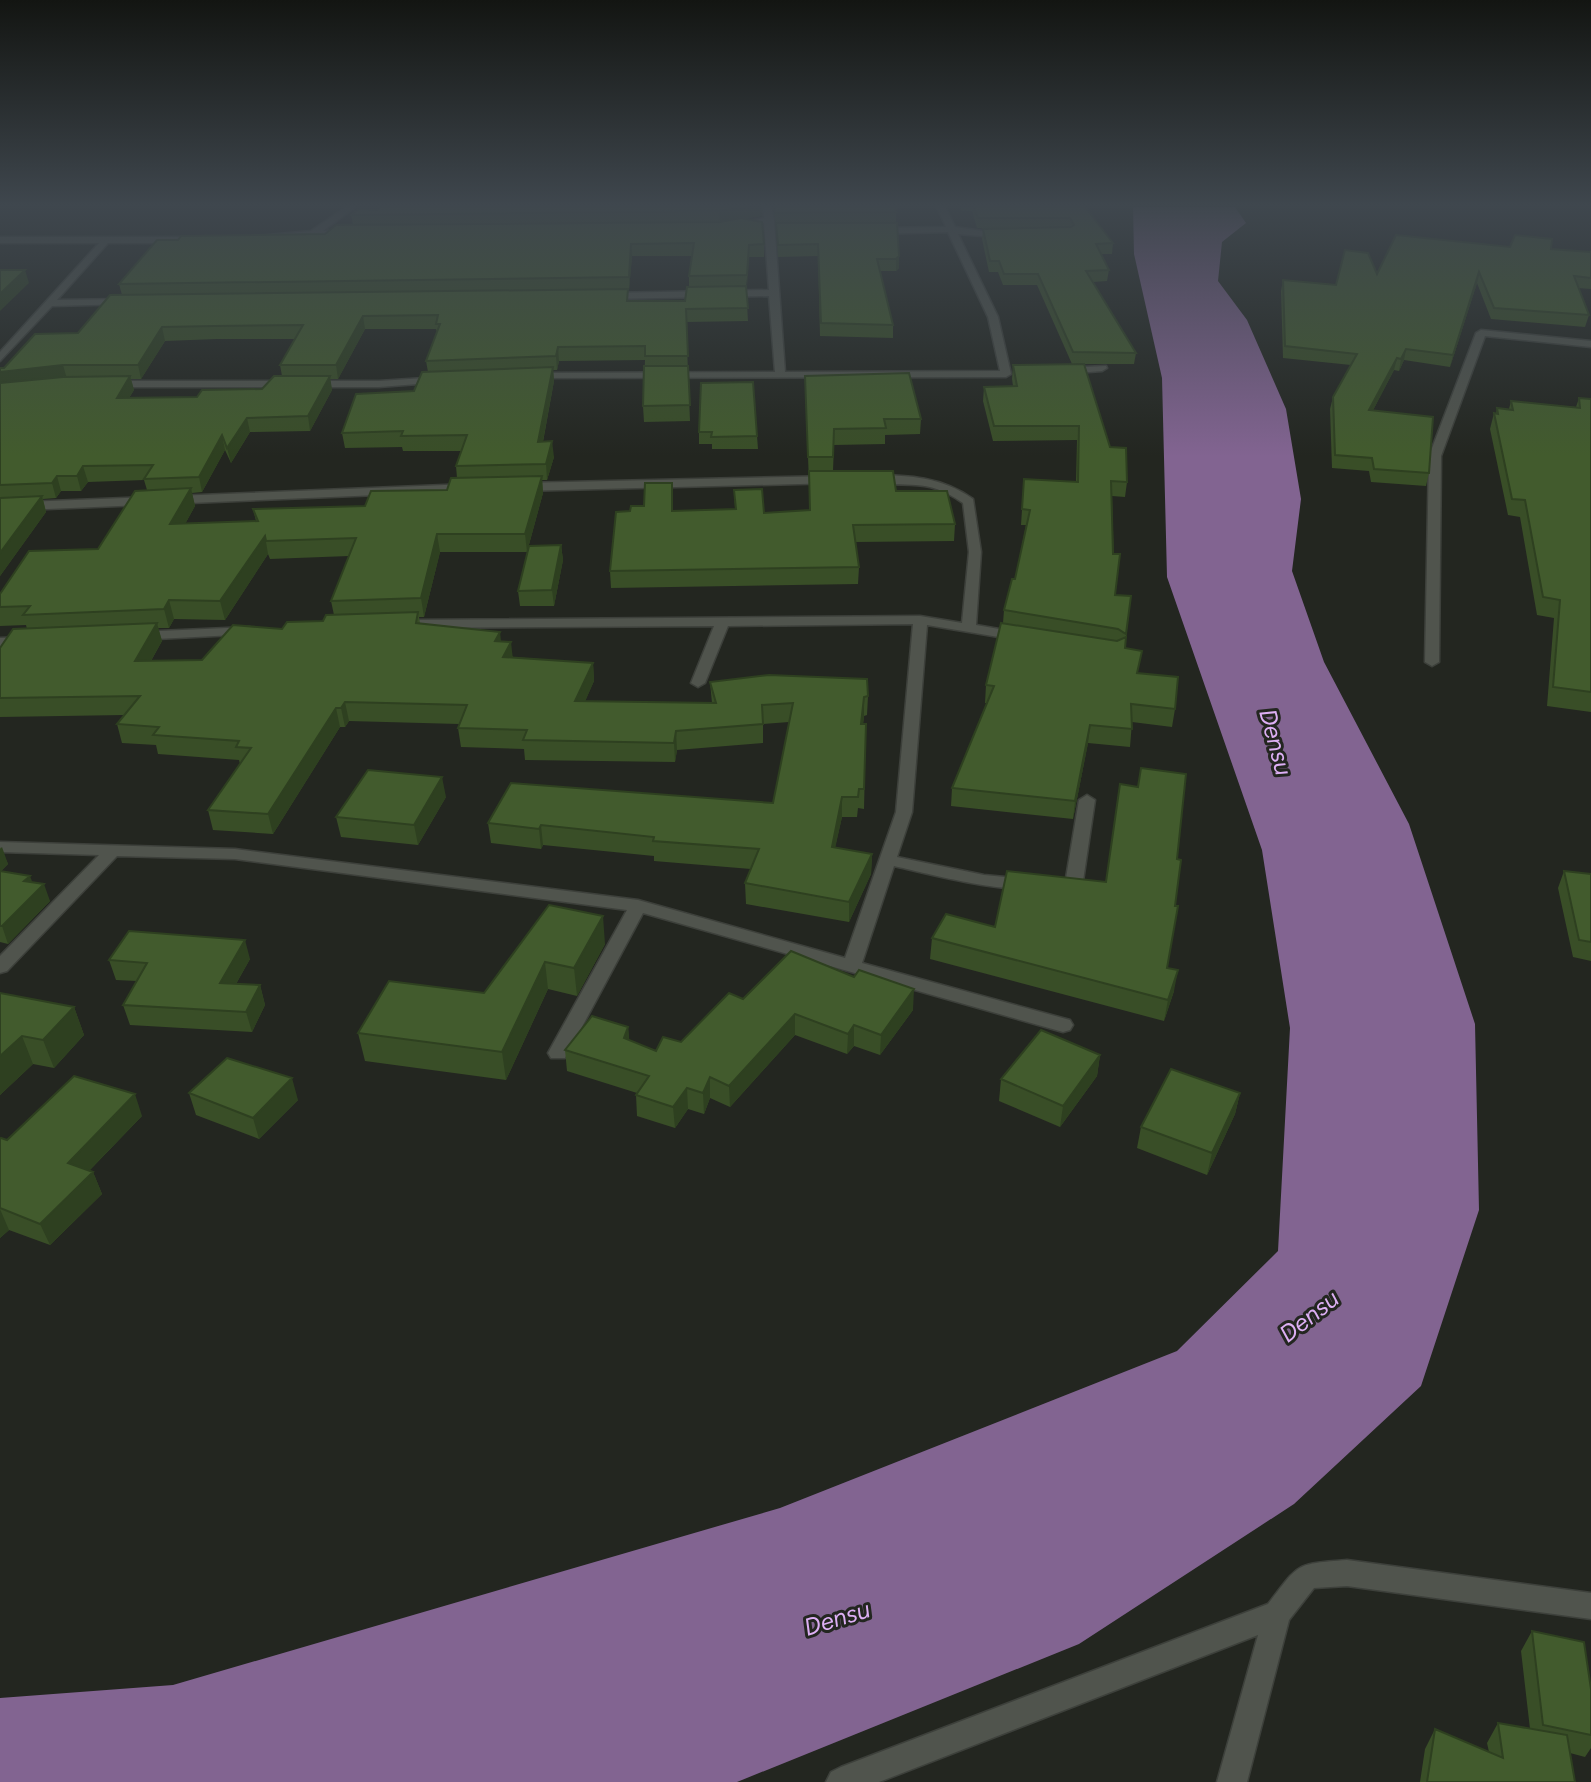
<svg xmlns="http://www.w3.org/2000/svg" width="1591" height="1782" viewBox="0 0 1591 1782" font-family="Figtree,sans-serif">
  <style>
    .water { fill: #826491 }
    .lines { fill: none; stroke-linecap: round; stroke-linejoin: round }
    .street-casing { stroke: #3d403b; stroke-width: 3 }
    .street { fill: #50544d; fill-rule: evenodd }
    .wall { fill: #394e27; fill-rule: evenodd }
    .shaded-wall { fill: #2e4020 }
    .building { fill: #425b2d; stroke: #2e4020; stroke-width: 2 }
    .labels { text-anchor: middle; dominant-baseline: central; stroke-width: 6; stroke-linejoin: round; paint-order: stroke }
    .near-water-label { font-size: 24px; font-style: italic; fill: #ddaff4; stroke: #232620 }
  </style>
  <rect width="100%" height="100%" fill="#232620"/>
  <path class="water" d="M1133,207h102l11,16 -24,19 -4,39 29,39 39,89 15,90 -9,72 32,91 85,162 66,200 4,186 -58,176 -127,118 -215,140 -342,138h-737v-84l173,-13 607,-177 397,-157 101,-100 12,-223 -28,-178 -95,-273 -5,-199 -28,-124z"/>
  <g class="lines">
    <g class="street-casing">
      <path id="street" d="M346,207h9l-32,24 27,-2 3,5 -91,5 -4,-3 53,-5z
        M763,207h8l3,13 11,152 215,-1 -12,-54 -40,-85 -74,2 -4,-3 4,-3 72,-1 -9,-20h8l10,20 55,8 -4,3 -48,-4 40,83 13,57 -5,3 -479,1 -1,-2 5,-3 244,-1 -6,-76 -162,3 -5,-3 5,-3 162,-3 -5,-67 -26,5 -4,-3 30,-7z
        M0,237h199l4,3 -4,3h-91l-51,57 70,-1 5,3 -2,2 -78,2 -52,55v-9l99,-109h-99z
        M1481,330l110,11v6l-106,-11 -44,120 -2,206 -7,4 -7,-4 4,-206 47,-123z
        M1106,366l1,2 -5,3 -40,3 -5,-3 5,-3z
        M440,377l4,1v4l-65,5h-271l-5,-3 5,-3h271z
        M871,475c38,0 71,2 102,24l8,53 -5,73 47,8 7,4 -7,4 -96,-16 -15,187 -15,45 87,18 43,4 9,5c-14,15 -119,-13 -142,-18l-32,97 208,57 3,5 -3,5 -7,2 -420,-119 -75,140 -3,5h-14l-3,-5 79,-143 -392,-51 -118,-3 -110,115 -7,2v-17l99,-101 -99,-3v-10l235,7 403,51 207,58 51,-146 17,-188 -185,2 -23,57 -7,4 -7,-4 23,-57 -308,2 -7,-4 7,-4 514,-4 42,7 7,-71 -6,-49c-38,-27 -56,-14 -96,-21v-6z
        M833,476l4,1v6l-316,8 -6,-4 6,-4z
        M469,484l6,4 -2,3 -473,20v-8z
        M249,627l5,1v6l-117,6 -7,-4 7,-4z
        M28,637l7,4 -2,3 -33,2v-8z
        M1087,795l8,5 -12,81c-7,8 -24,12 -34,10l-3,-4 3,-4 17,-5 13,-78z
        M1347,1560l244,33v26l-244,-33 -33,2 -25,32 -42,162h-30l41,-147 -379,147h-53l5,-10 10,-5 427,-163c32,-41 26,-40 79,-44z"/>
    </g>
    <use href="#street" class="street"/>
  </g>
  <path class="wall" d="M379,207h384l-2,9 -16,2 19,26v13h-15l-3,31 2,33 -62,1 4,99 -46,1 -1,-16 2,-46 -86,1 -2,9h-4l1,11 -11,61 11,15 -7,23h-5l1,13 -16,59h-87l-16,65h-5l1,6 81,18 12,16 80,6 1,18 -9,20 127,2 -2,-21 158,14 -1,19 -3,1 -1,8h3l-2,85 -6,-1 -1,9h-15l-7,30 37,7 -1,20 -22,48 -103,-18 -1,-21 6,-14 -97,-8v-5l-111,-11 -2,4 -50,-6 -3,-20 285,-20 16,-81 -26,2v19l-86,7 -2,12 -150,-2 -1,-11 -63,-2 -3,-19 1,-4 -110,-3 -4,6h-5l-67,107 -60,-4 -5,-20 32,-46 -1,-4 -81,-6 -2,-9 -34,-2 -5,-19 7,-9 -124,2v-69l27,-19 -1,-4 -26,1v-32l98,-45 49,-59 -3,-10 -56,2 -7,9h-20l-5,7 -13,1 3,13 -46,64v-208h4l74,-35 44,-38 -3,-11 59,-44 147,-6 28,-9 -2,-10 26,-5zM632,256h60l-3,20v11l-4,14h-57v-11h1zM365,329h71l1,3 -11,29 2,11 -14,19 -72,42 3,15 57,-1 1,4h59l-6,15 1,12 -10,12 -82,16 -112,3 3,12 -71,3 10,-18 -3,-13 10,-1 23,-42 6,13 19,-31 60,-1 22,-41 -2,-11h8zM217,339h78l-15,26 2,11 -20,13 -65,8 -68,1 5,-8 -3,-11h10l24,-38zM268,554l2,5 79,-3 -18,45 3,14 -11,6 -41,8 -80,31 -51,1 11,-20 -4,-13h11l5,-9 51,1z
    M773,207h123v16l3,33v12l-3,3h-16l13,54v13l-73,-2 -2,-80 -40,1 -2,-33z
    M960,207h125l28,36 -1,11h-11l8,16 -2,11 -14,1 43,71 -2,11h-50l26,83 17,35 -2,15 -13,-1 3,99 16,1 -6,52 13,25 37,36 -3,18 -40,-5 -2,25 -42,-4 -15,76 -122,-13 1,-18 35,-85h-2l1,-18 17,-62 1,-13 11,-31 11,-54h-5l3,-46 52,3 1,-42 -84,1 -10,-40 1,-14 29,-1 -1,-7 1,-14 59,-1 -35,-79h-34l-5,-13h-9l-7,-33 1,-10 27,-1h-33l-5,-17h-10z
    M1510,247l81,5v37l-13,-1 11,27 -4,12 -94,-8 -14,-36 -27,84 -46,-7 -5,11 -5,-1 -21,40 56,63 -3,13 -55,-4 -2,-11 -37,-3 -2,-59 3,-12 18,-32 -68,-7 -2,-67 2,-11 53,5 41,-11z
    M805,376l116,43 -1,15 -35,1v9l-51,1 -1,26 63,20 59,33 -1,17 -99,1 4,25 -1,17 -247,4 -1,-17 125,-62 -1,-19 30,23 46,-3z
    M701,383l56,53 1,13h-46v-5h-13v-12z
    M1579,398l12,1v313l-44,-6 7,-88 -17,-3 -17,-98 -12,-2 -18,-86 4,-16 2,1 1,-6 12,1 2,-8 65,6z
    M561,545l2,15 -9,46h-34l-2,-15z
    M446,797l-28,48 -77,-8 -5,-20z
    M0,847l8,17 -7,7 31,11 18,19 -42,43 -8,-2z
    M1177,859l-10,109 7,23 -10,30 -234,-62 2,-21 63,-11 111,-45z
    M1564,871l27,3v87l-18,-4 -15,-69z
    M549,905l56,39 -28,52 -29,-7 -42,91 -141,-19 -7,-28 126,-40z
    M250,959l-14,25 24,1 5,20 -13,27 -122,-7 -7,-20 14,-24 -21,-1 -7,-20z
    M0,993l74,14 10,28 -30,33 -21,-4 -33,31z
    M743,999l170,11 -33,45 -26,-9 -7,8 -52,-19 -65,72 -20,-9 -6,16 -16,-5 -13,19 -38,-12 -1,-21 1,-2 -70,-22 -2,-21 63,-23 1,13 27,11 25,-9z
    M1100,1055l-3,21 -37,51 -61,-26 2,-22z
    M189,1093l109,7 -39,39 -63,-24z
    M1240,1093l-5,21 -28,61 -70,-27 4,-21z
    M142,1116l-53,55 4,1 9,22 -52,51 -41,-15 -9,8v-99l7,1z
    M1532,1631l59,58v59l-6,9 -15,-4 5,29h-155l5,-33 10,-20 54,23 -2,-9 11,-20 32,6 -9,-78z"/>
  <path class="shaded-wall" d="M748,207h15l-2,9 -41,6 -1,-11z
    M631,244l1,12 -3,34v-13z
    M749,245v12l-2,31v-13z
    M899,256v12l-3,3v-12z
    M25,270l4,13 -29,28v-17z
    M1479,272l-2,11 -27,84 3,-12z
    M363,316l2,13 -27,50 -2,-14z
    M162,327l3,14 -24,38 -3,-14z
    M558,347l1,14 -2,9 -1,-14z
    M1406,349l-2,11 -5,11 2,-12z
    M1397,358l-3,12 -27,52 2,-12z
    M63,365l4,14 -67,7v-14z
    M553,367l1,14 -14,76 -2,-15z
    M130,376l4,14 -14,22 -3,-14z
    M330,376l2,14 -22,41 -2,-15z
    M247,418l3,14 -19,31 -4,-15z
    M222,435l3,15 -23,42 -3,-15z
    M552,441l2,16 -7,23 -1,-16z
    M83,466l5,16 -7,9 -4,-15z
    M57,476l4,15 -5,7 -4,-15z
    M542,476l1,17 -16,59 -2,-18z
    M191,488l4,18 -20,36 -5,-18z
    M42,496l4,16 -46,64v-23z
    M437,534l3,18 -16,65 -3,-19z
    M265,536l3,18 -43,66 -5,-19z
    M561,545l2,15 -9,46 -2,-16z
    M169,600l5,19 -5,9 -5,-19z
    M157,623l5,18 -22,39 -5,-19z
    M500,632l2,18 -7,-9z
    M511,642l2,18 -10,-3z
    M593,663l1,18 -17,39 -2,-19z
    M864,697v19l-3,27v-19z
    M345,702l4,19 -4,6 -4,-19z
    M336,708l4,19 -67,107 -5,-20z
    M1090,725l-2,18 -15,76 2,-18z
    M676,731l1,19 -2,12 -1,-19z
    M442,777l4,20 -28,48 -4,-20z
    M842,797v20l-11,50 1,-20z
    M541,825l2,20 -2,4 -2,-20z
    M2,847l6,17 -8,8v-23z
    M872,854l-1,20 -22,48v-20z
    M30,876l6,16 8,-8 6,17 -42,43 -6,-18 22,-45z
    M603,916l2,28 -28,52 -3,-28z
    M245,940l5,19 -25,44 -5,-20z
    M545,962l3,27 -42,91 -4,-28z
    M1178,970l-4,21 -10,30 4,-21z
    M260,985l5,20 -13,27 -6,-20z
    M914,989l-1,21 -33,45 1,-20z
    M74,1007l10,28 -30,33 -11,-28z
    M795,1014v21l-65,72 -1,-21z
    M854,1025v21l-7,8 1,-20z
    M628,1027l2,20 -6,-9z
    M22,1036l11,28 -33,31v-39z
    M1100,1055l-3,21 -37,51 3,-21z
    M710,1077v21l-6,16 -1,-21z
    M292,1078l6,22 -39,39 -6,-21z
    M687,1088l1,21 -13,19 -2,-21z
    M1240,1093l-5,21 -28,61 5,-22z
    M135,1094l7,22 -66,68 -8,-21z
    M93,1172l9,22 -52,51 -10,-21z
    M0,1209l9,21 -9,8z"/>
  <path class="building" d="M379,207h369l-29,4 -368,4 8,-6 18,1z
    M774,207h122v5l-121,1z
    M974,207h111l28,36 -17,1 13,26 -23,1 50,82 -63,-1 -35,-78h-34l-5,-13h-9l-7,-32 88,-2 3,-2 -4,-7h-92z
    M741,218l21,4 2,22 -15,1 -2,30 -58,1 5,-33 -63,1 -2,33 -510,7 38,-44h21l3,-4 144,-2 11,-9 384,-3z
    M776,223h121l2,33 -3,3h-19l16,66 -72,-2 -3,-79 -40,1z
    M1396,235l114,12 5,-12 37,4 -1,10 40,3v26l-17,-2 15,39 -95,-7 -15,-36 -26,83 -47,-6 -5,10 -4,-1 -28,52 64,7 -4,56 -55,-4 -2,-11 -37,-3 -2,-58 24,-43 -72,-8 -2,-66 53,5 9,-35 23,3 9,21z
    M0,270h25l-25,24z
    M746,286l2,22 -62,1 2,47h-43v-10l-87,1 -2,9 -130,5 14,-37h-4l2,-9 -75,1 -27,49h-56l23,-40 -89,1 -52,1 -24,38h-75l-63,7v-4h4l31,-34 43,-1 32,-38 518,-6 -1,12h58l2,-14z
    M1084,364l26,83 16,1 1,34 -16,-1 2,73h7l-5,41 16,1 -5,38 -8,-5 -114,-19 8,-31h3l15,-69 -8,-1 2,-30 54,3 1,-56h-85l-10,-39 33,-1 -4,-21z
    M644,366h44l2,39 -47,1z
    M553,367l-15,75 14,-1 -6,23 -90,2 11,-31 -66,1 2,-5 -61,2 14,-39 58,-3 8,-19z
    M909,373l12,46h-37l2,9 -52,1 -1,28h-25l-3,-81z
    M130,376l-13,22 80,-1 5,-7 60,-1 12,-13h56l-22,40 -61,2 -20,30 -5,-13 -23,42 -55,2 9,-14 -70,1 -6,10h-20l-5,7 -52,2v-102l63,-6z
    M753,382l4,54 -46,1 1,-5h-13l2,-49z
    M1579,398l12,1v293l-38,-5 7,-87 -17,-3 -18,-97 -13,-1 -18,-86 4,1 -1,-6 16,2 -2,-9 69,7z
    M809,471h84l3,20h51l8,33 -102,1 6,42 -249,4 6,-59 14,-1 1,-5h13l1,-23h27v28l64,-2 -2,-19 28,-1 2,24 46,-3z
    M542,476l-17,58h-88l-16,64 -90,3 25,-63 -90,3 -1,-5 -45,65 -51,-1 -5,9 -141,6 7,-9 -30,1v-13l29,-43 69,-2 37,-58 56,-3 -21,36 88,-3 -5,-12 112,-3 6,-15 76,-1 4,-12z
    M42,496l-42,57v-55z
    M561,545l-9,45 -34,1 11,-45z
    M418,612l-2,11 84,9 -5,9 16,1 -8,15 90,6 -18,38 141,2 -6,-21 59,-7 98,4 1,17 -4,1 -3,27h5l-2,65h-5l-1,8h-16l-10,50 40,7 -23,48 -104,-19 14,-34 -106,-8 1,-4 -113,-12 -2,4 -51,-6 23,-40 262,20 20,-100 -31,2 1,19 -87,7 -2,12 -151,-3 4,-10 -69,-2 9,-23 -122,-3 -4,6h-5l-68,106 -60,-4 43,-62 -15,-1 3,-6 -86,-6 6,-8 -42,-3 23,-28 -140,2v-50l13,-19 144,-6 -22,38 67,-1 31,-35 49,4 5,-7 36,-1 3,-6z
    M1001,623l116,18 9,-4 -1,11 17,3 -5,22 41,4 -3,32 -44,-5 1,25 -42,-4 -15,76 -123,-13 42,-102 -8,-1z
    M1141,768l45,6 -9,85 4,1 -6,46h3l-11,62 11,2 -10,30 -236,-62 14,-24 49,13 12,-56 99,11 14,-98 18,3z
    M368,770l74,7 -28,48 -78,-8z
    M0,871l30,5 -6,5 20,3 -42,42h-2z
    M1564,871l27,3v68l-12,-2z
    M549,905l54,11 -29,52 -29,-6 -43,90 -144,-19 31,-52 95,12z
    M129,931l116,9 -25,43 40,2 -14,27 -123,-7 24,-42 -38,-3z
    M791,951l63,26 5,-7 55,19 -33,46 -27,-10 -6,9 -53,-20 -66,72 -19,-9 -7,16 -16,-5 -14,19 -37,-12 13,-19 -84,-26 27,-34 36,11 -4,11 32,13 7,-14 18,5 48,-49 14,6z
    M0,993l74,14 -31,33 -21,-4 -22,20z
    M1041,1030l59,25 -37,51 -62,-27z
    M227,1058l65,20 -39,40 -64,-25z
    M1171,1069l69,24 -28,60 -71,-26z
    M74,1076l61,18 -67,69 25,9 -53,52 -40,-16v-69l1,-1 6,2z
    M1532,1631l52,11 7,47v46l-48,-10z
    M1498,1723l69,12 8,47h-148l8,-53 68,29z"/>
  <linearGradient id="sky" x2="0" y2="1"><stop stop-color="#131512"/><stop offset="0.45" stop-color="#3f474e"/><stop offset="1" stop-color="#3f474e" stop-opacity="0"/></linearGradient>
  <rect width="1591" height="456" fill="url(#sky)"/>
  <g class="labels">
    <g class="near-water-label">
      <text transform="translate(1276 742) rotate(75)">Densu</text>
      <text transform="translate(1309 1316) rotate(-38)">Densu</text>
      <text transform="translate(837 1618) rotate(-17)">Densu</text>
    </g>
  </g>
</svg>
